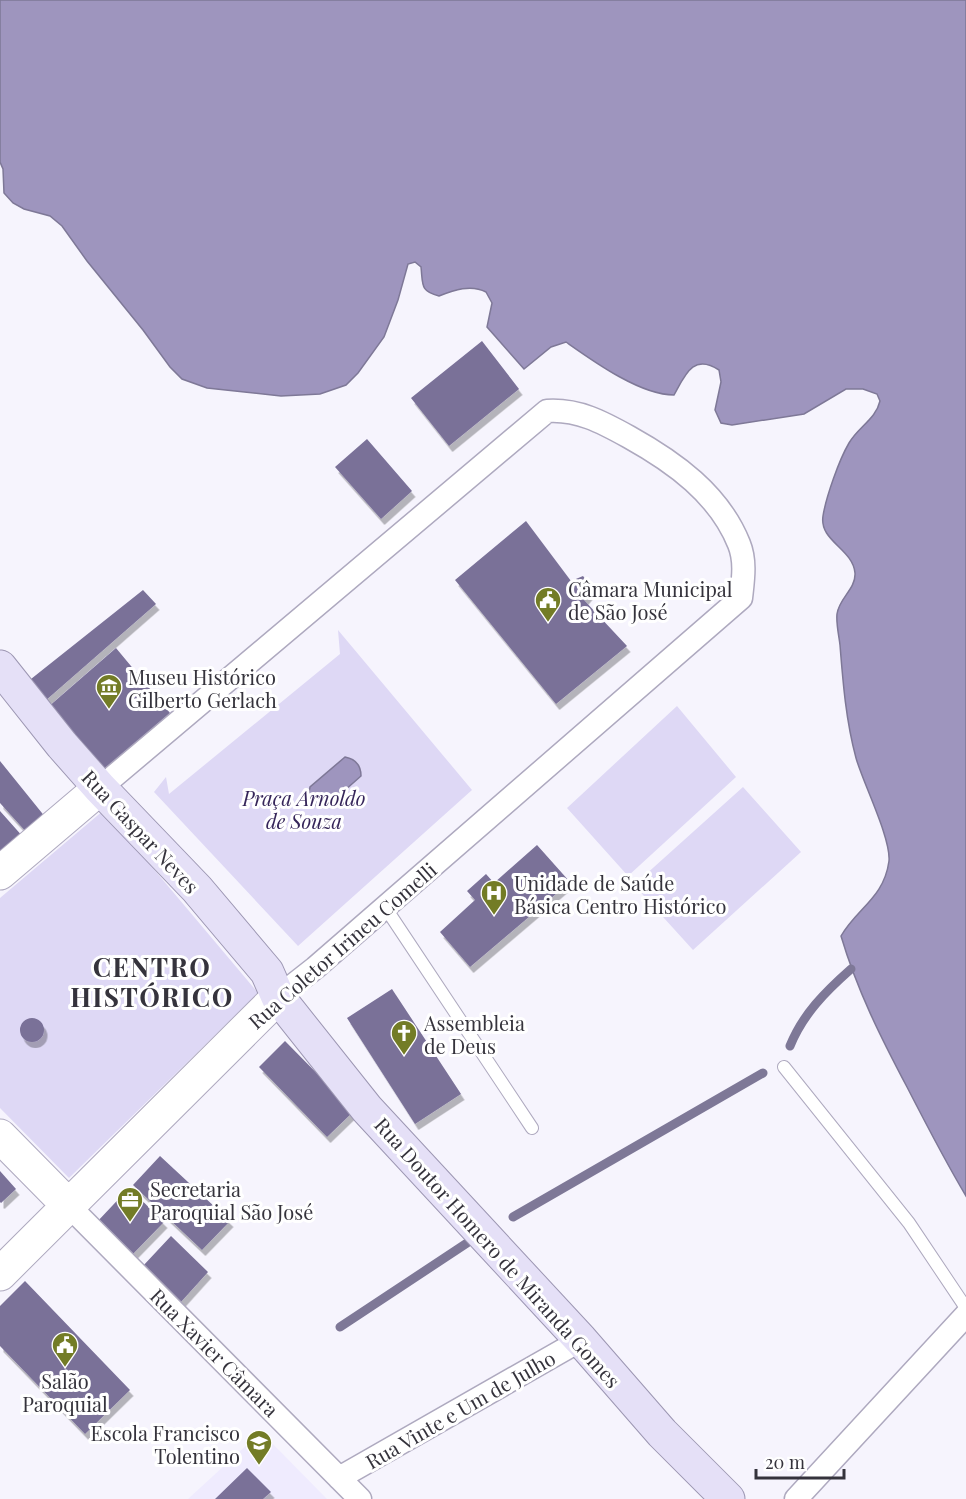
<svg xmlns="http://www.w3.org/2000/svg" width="966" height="1499" viewBox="0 0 966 1499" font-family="'Playfair Display',serif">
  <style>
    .built { fill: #efebfe }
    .green { fill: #ded8f5 }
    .water { fill: #9e95be; stroke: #7e7897; stroke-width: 1.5 }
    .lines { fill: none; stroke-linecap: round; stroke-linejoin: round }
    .stream { stroke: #7e7897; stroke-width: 9 }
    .building { fill: #7a7198; filter: url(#shadow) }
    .lane-casing { stroke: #aea9bf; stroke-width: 14 }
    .street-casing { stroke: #aea9bf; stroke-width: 25 }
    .secondary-casing { stroke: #aea9bf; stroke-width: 35 }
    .primary-casing { stroke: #9c96b2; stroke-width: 35 }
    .lane { stroke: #fff; stroke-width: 12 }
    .street { stroke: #fff; stroke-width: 22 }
    .secondary { stroke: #fff; stroke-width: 33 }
    .primary { stroke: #e5e0f7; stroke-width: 33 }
    .labels { text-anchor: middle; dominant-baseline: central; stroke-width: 6; stroke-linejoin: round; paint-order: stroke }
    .poi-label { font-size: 20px; fill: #35333c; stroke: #fff; text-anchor: start }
    .park-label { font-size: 20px; font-style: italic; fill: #352559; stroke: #fff }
    .street-label { font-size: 20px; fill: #35333c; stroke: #fff }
    .district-label { font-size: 26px; font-weight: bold; letter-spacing: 1.5px; fill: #35333c; stroke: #fff }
  </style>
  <defs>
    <filter id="shadow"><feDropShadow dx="3.5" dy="6" stdDeviation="0" flood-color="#0004"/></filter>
  </defs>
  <rect width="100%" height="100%" fill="#f6f4fd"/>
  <path class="built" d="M261,1432l66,67h-139z"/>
  <path class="green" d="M338,630l134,160 -174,156 -144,-154 12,-15 3,17 171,-140z
    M677,706l59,71 -108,99 -61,-68z
    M743,787l58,65 -108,98 -59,-65z
    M104,810l154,183 -189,185 -69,-70v-210z"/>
  <path class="water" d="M0,0h966v1196c-21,-35 -40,-72 -59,-109 -26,-49 -50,-97 -66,-151 16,-28 43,-38 48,-75 2,-23 -26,-78 -33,-103 -10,-37 -13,-75 -16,-113 -1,-9 -4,-21 -3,-31 2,-16 19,-25 18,-41 -2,-24 -36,-32 -32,-57 3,-19 16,-56 26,-73 9,-16 27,-24 31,-42l-3,-7 -14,-5h-17l-42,25 -72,11 -11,-2 -6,-13 6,-28 -2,-12c-26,-17 -34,5 -45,25 -34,0 -81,-34 -108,-53l-15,5 -27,22 -37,-42 5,-24 -6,-11c-15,-8 -32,-2 -47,4 -19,-5 -16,-11 -18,-29l-6,-5 -7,2 -10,36 -14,37 -26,36 -12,12 -26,9 -39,2 -74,-8 -25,-9 -12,-12 -27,-37 -56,-69 -25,-35 -12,-10 -26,-7 -11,-6 -9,-10 -1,-24 -3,-7z
    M345,757c10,2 16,8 16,19l-34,30 -10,1 -9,-10 2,-10z"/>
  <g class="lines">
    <path class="stream" d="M790,1046c13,-32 35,-54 61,-77
      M513,1217l250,-144
      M340,1327l127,-84"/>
  </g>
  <path class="building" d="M482,341l37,48 -70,57 -38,-48z
    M367,439l45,52 -31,28 -46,-52z
    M526,521l45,60 12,-5 10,13 -9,11 43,46 -71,58 -101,-124z
    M143,590l13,14 -111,97 -14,-22z
    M116,648l54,65 -69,60 -54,-65z
    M0,761l46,57 -18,16 -28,-31z
    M0,811l24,27 -24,22z
    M537,845l33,37 -100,85 -30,-35 35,-32 -8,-9 19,-17 8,9z
    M392,989l69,105 -46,30 -68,-106z
    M20 1030a12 12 0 1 1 24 0a12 12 0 1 1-24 0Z
    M285,1041l69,70 -27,26 -68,-70z
    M160,1156l70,65 -28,29 -69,-65z
    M0,1171l16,18 -15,14 -1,-1z
    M129,1188l35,34 -34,35 -34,-34z
    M171,1236l37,36 -28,31 -38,-36z
    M25,1281l105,109 -45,44 -85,-88v-40z
    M247,1468l24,24 -8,7h-48z"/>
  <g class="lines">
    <g class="lane-casing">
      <path id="lane" d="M385,907l147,221
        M784,1067l125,156 57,85"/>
    </g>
    <g class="street-casing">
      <path id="street" d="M100,788l447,-377c31,-2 55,11 82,26 45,25 90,57 110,107 7,17 4,36 2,54l-426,370 -37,29
        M69,1206l291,293
        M339,1478l242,-138
        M796,1499l170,-184"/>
    </g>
    <g class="secondary-casing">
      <path id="secondary" d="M0,873l100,-85
        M0,1136l69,70
        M0,1274l278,-277"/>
    </g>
    <g class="primary-casing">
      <path id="primary" d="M0,667l62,78 38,43 97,101 70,83 11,25 89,112 214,231 81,93 66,66"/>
    </g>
    <use href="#lane" class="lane"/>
    <use href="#street" class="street"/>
    <use href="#secondary" class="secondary"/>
    <use href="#primary" class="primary"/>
  </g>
  <defs>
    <g id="civic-pin" transform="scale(1.35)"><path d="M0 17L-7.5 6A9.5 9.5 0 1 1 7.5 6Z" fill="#737c26" stroke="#fff"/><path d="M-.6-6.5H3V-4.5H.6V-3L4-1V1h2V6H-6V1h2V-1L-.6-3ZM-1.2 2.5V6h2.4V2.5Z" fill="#fff"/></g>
    <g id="museum-pin" transform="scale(1.35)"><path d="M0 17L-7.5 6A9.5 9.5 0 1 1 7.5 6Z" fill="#737c26" stroke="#fff"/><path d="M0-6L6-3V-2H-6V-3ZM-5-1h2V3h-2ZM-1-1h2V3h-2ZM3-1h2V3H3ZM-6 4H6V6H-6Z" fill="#fff"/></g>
    <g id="hospital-pin" transform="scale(1.35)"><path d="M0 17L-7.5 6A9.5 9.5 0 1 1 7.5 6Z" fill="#737c26" stroke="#fff"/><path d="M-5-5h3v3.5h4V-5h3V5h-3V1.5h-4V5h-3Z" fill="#fff"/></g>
    <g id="church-pin" transform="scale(1.35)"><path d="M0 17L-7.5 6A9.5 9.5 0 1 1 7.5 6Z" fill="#737c26" stroke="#fff"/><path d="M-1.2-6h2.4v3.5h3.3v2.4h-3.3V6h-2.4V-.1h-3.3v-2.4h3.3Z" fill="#fff"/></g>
    <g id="office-pin" transform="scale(1.35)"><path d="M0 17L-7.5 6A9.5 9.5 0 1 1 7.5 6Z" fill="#737c26" stroke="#fff"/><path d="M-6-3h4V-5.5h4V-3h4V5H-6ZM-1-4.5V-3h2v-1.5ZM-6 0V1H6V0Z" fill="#fff"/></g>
    <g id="school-pin" transform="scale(1.35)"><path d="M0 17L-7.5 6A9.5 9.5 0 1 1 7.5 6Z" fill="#737c26" stroke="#fff"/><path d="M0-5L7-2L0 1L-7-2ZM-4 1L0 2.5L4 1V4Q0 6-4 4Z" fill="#fff"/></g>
  </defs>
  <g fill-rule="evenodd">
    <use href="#civic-pin" x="548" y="600"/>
    <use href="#museum-pin" x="109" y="687"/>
    <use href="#hospital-pin" x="494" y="893"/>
    <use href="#church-pin" x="404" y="1033"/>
    <use href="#office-pin" x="130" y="1200"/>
    <use href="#civic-pin" x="65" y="1345"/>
    <use href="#school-pin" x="259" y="1443"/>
  </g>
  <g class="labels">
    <g class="poi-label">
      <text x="568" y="588">Câmara Municipal<tspan x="568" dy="23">de São José</tspan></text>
      <text x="128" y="676">Museu Histórico<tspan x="128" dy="23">Gilberto Gerlach</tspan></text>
      <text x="514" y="882">Unidade de Saúde<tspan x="514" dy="23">Básica Centro Histórico</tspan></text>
      <text x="424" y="1022">Assembleia<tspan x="424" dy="23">de Deus</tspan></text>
      <text x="150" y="1188">Secretaria<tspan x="150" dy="23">Paroquial São José</tspan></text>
      <text x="65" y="1380" text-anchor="middle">Salão<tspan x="65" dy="23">Paroquial</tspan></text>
      <text x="240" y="1432" text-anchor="end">Escola Francisco<tspan x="240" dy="23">Tolentino</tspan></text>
    </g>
    <g class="park-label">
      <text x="304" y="797">Praça Arnoldo<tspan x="304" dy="23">de Souza</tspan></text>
    </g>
    <g class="street-label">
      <text transform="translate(141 831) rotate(47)">Rua Gaspar Neves</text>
      <text transform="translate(342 945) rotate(-41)">Rua Coletor Irineu Comelli</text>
      <text transform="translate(498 1252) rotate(48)">Rua Doutor Homero de Miranda Gomes</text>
      <text transform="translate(215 1352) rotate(45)">Rua Xavier Câmara</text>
      <text transform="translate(460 1409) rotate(-30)">Rua Vinte e Um de Julho</text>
    </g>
    <g class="district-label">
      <text x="152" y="966">CENTRO<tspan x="152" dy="30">HISTÓRICO</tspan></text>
    </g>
  </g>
  <path d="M756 1469v9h88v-9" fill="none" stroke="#35333c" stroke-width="3"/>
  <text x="765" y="1469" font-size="18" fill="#35333c" stroke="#ffffff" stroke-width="4.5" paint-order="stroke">20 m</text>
</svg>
